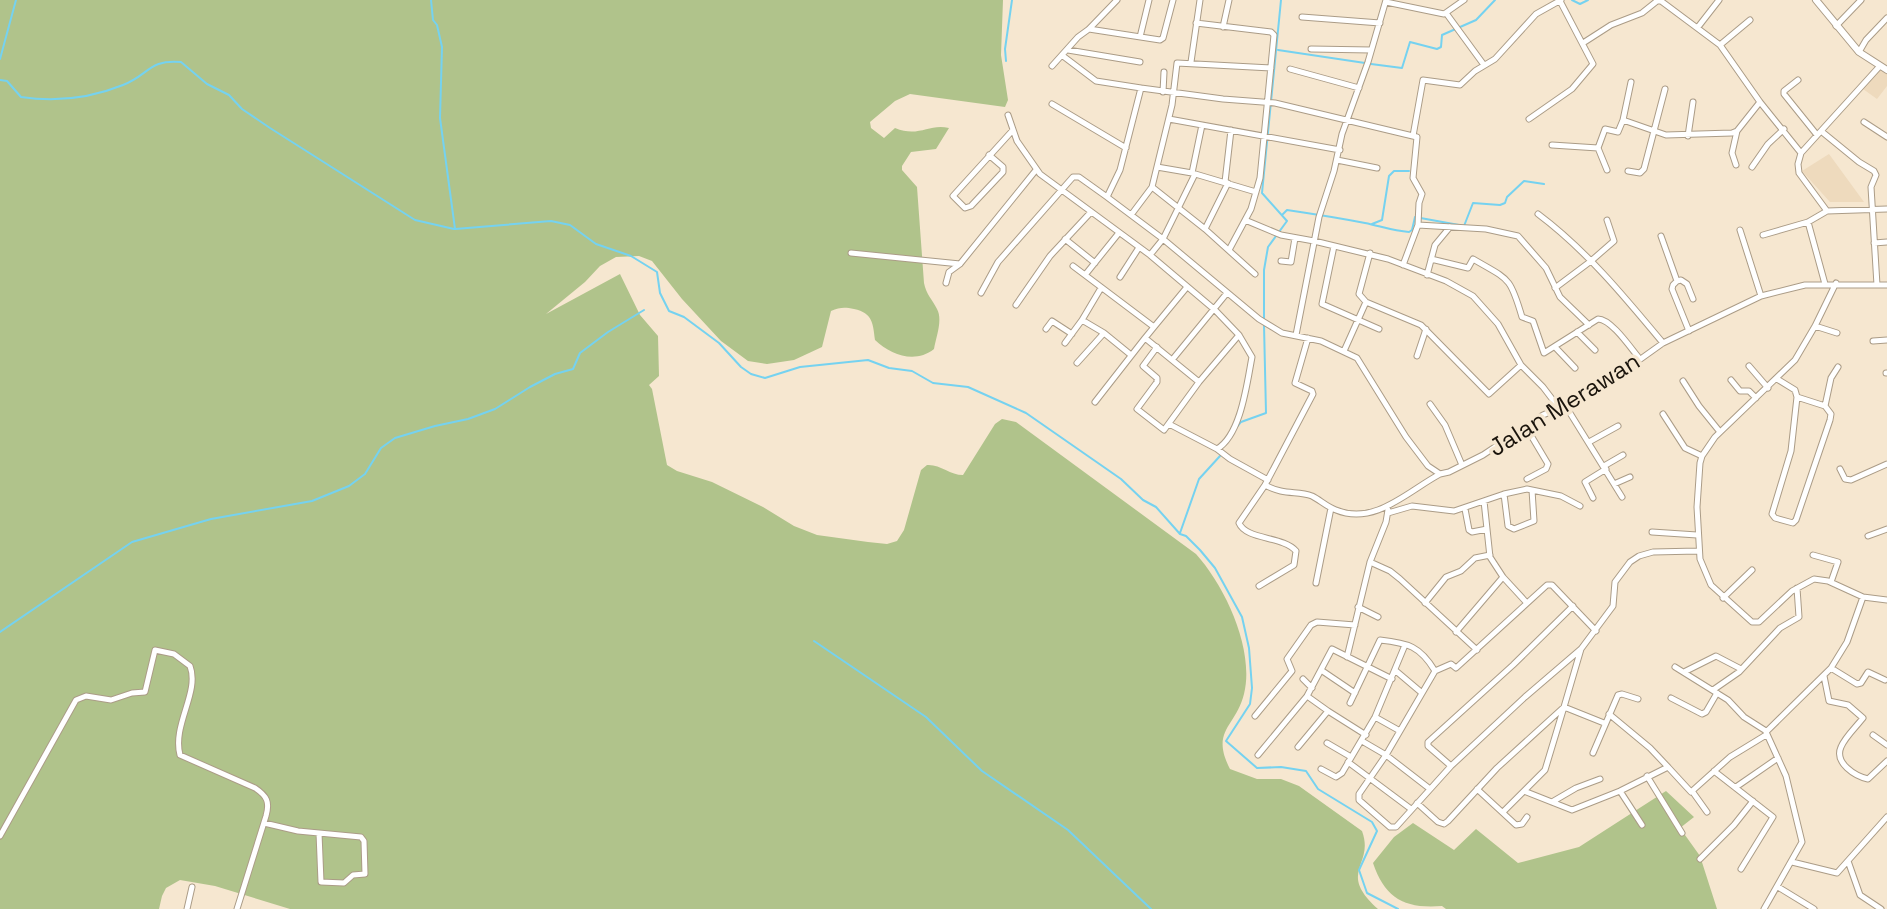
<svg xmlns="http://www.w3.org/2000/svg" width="1887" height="909" viewBox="0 0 1887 909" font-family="'Space Grotesk',sans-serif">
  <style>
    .built { fill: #eedabd }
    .green { fill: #b0c38b }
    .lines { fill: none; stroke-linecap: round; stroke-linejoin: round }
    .stream { stroke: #75d2f0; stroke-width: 2 }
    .minor-casing { stroke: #ab9c87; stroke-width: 7 }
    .major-casing { stroke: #ab9c87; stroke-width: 8 }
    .minor { stroke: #fff; stroke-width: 5 }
    .major { stroke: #fff; stroke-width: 6 }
    .labels { text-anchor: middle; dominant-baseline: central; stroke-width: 7; stroke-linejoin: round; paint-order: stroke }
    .street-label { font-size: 24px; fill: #1a140c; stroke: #f6e7d0 }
  </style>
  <rect width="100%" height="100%" fill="#f6e7d0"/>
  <path class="built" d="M1879,68l8,3v15l-10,13 -14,-10z
    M1829,154l35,48h-34l-28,-31z"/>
  <path class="green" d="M0,0h1003l-2,55 7,45 -3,7 -95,-13 -15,7 -25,21 1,6 13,10 11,-10c24,10 34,-5 54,0l-13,21 -25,3 -9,14v4l15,17 7,96c2,11 8,16 13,26 6,11 -1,28 -3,40 -19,15 -43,6 -59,-9 -2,-16 -2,-27 -21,-31 -9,-2 -14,-2 -23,2l-9,36 -28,13 -27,4 -19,-3 -27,-20 -39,-42 -30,-38 -13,-5 -23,1 -16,9 -15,16 -39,32 74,-40 20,41 18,21 1,40 -10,9 3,4 15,76 10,6 35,11 51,25 31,19 23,9 51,7 19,2 10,-3 7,-11 17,-60 6,-5c13,-1 23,10 36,10l32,-51 7,-5 14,3 180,132c29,32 59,96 48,140 -8,33 -34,36 -14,75l27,10h24l18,7 63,45c13,35 -26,40 16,78h-1088l-75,-23 -35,-6 -14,8 -4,8 -3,13h-159z
    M1666,791l28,26 -14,11 20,28 17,53h-271l-4,-3c-38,3 -57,-8 -69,-43l21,-26 19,-14 41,27 22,-21 42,34 61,-16z"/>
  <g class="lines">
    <path class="stream" d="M431,0l2,20 4,5 5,22 -2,71 15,111 96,-8 19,4 26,19 35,12 26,16 3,21 9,18 15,6 35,26 22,24 10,7 14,4 35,-11 68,-7 21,8 23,3 21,12 35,4 58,26 95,66 22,21 13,7 24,27 6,2 14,14 15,18 27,49 7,31 3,40 -2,16 -24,37 31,27 24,-1 25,4 12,18 54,33 5,9 -18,39 8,23 31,16
      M1572,0l8,4 8,-4
      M1278,50l87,13
      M0,59l16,-59
      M1006,61l-1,-12 7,-49
      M1371,64l31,4 8,-26 27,7 4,-2 1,-12 34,-15 19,-20
      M0,80l7,1 14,16c34,5 70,1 102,-12 26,-10 26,-26 58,-23l26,22 22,11 13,14 28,19 145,92 39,9
      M1283,214l4,-4c27,4 52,8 78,13 15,3 28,8 44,9l3,-2 3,-13 44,8
      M1372,224l10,-4 7,-44 5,-5h15
      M1464,226l9,-23 27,2 5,-2 2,-6 17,-16 20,3
      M1264,319v-49l4,-23 19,-26 -25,-28 19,-193
      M1237,427l4,-5 25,-9 -2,-88
      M1180,533l19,-54 21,-23
      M0,632l132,-90 79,-23 101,-18 37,-15 16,-12 16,-26 14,-10 40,-12 33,-7 27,-10 35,-22 25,-13 18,-5 7,-16 28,-21 36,-22
      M814,641l112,76 56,54 86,59 83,79"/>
    <g class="minor-casing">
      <path id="minor" d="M1386,2l58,12 20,-14
        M1446,13l38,52
        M1302,17l78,6
        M1196,23l75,9 3,3 -14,143 -9,31 -22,41
        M1836,26l25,-26
        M1223,27l6,-27
        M1698,27l21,-27
        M1089,29l71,11 3,-2 10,-38
        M1140,37l9,-37
        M1583,43l28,-18 31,-12 15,-12h4l59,44 40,57 41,51 78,-86
        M1720,45l30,-25
        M1311,49l60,1
        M1068,50l72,12
        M1859,52l7,-12 21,-22
        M1063,56l33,25 45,7
        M1191,62l9,-62
        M1052,66l26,-29 11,-8 28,-29
        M1290,69l69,19
        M1798,80l-14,11v3l33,41
        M1631,82l-8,38 43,15 66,-2 5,-2 23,-29
        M1163,92l1,-20
        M1052,104l74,44
        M1008,115l9,26 23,33 110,81 65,55 24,25 13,22c-5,26 -11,78 -35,92l-48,-25
        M1169,119l171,31
        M1529,119l43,-30 21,-25 -33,-63
        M1864,122l23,15
        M1821,131l38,31 15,9 2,4 -5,12 6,98
        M1413,136l10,-56 37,5 15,-14 20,-12 41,-45 25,-14
        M1688,136l5,-34
        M1552,145l46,3
        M1801,153l-3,11 1,9 28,38
        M989,155l14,12v5l-32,34 -6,2 -12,-12 60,-66
        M1337,160l40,8
        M1736,165l-4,-12 5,-22
        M1157,167l35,6 64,19
        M1752,167l16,-23 16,-15
        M1607,170l-9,-22 7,-19 13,3 5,-12
        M1628,171l12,2 4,-4 21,-80
        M1192,173l10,-48
        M1225,182l6,-52
        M1152,187l53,42 50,45
        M1107,197l56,42 96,80 23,14 39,8 36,17 49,79 22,29 12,8 9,-2 34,-17 60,-40 39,-17 25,-15 56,-40 98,-47 44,-11h82
        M1538,214c48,36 86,82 125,129
        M1131,215l21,-28 20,-82 5,-42 94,5
        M1245,220l36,15 33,6 74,18 58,22 27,15 25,28 23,41 22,22 16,21
        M1808,222l17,62
        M1205,229l23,-46
        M1740,230l21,66
        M1763,235l45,-13 19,-11 60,-2
        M1661,236l16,45 -4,4 -1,4 17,42
        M1065,239l30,24
        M1874,243l13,-1
        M1334,246l-12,58 57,25
        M851,253l109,11
        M1150,255l13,-16 32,-65
        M1431,259l37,9 5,-9c36,21 37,17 49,58l11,4 11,32 54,-34c13,0 32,28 41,39
        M1281,261l10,1 4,-24
        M1591,261l23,-20 -7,-21
        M1403,265l15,-40
        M1073,266l12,9 33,-41
        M1085,275l69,52 -9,11
        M1427,275l8,-30 15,-18
        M1120,277l18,-28
        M1677,281l4,-1 6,4 6,15
        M946,283l3,-11 11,-8 76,-94
        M1836,283l-21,43 -20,34 -80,77 -13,19 -2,7 -3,44 3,52 11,26 41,37h7l33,-31 22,-12 14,2 35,16 24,3
        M1555,288l36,-27
        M981,293l17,-31 75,-85h6l28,20 13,-27 21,-82 82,11 52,4 142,34 -4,41 9,16 -3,9 -1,22 68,4 32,7 28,32 14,29 29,28
        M1366,302l-7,-8 11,-41
        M1016,305l34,-49 41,-44
        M1082,320l19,-32
        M1815,326l22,7
        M1154,327l33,-40
        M1046,329l6,-8 20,13
        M1577,332l18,18
        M1296,335l23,-118 15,-46 8,-37 26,-72 18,-62
        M1873,341l14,-1
        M1065,343l17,-23 22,13 27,22
        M1157,347l-14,19 14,12v4l-20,27 27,21 35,-48 40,-47
        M1555,347l20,21
        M1344,351l22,-49 55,23 68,69 32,-29
        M1417,356l9,-27
        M1172,360l55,-67
        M1077,363l27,-30
        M1749,366l19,22
        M1886,373h1
        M1777,379l18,11 2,7 -6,54 -19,63 3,4 18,5 3,-3 34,-100 1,-6 -6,-8 6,-28 7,-11
        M1731,380l9,11h9l7,7
        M1683,381l16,25 21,26
        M1797,397l28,9
        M1095,402l50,-64 54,44
        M1430,404l15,21 17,40
        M1565,405l57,92
        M1663,414l22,34 17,8
        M1526,427l22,37 -2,5 -19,10
        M1589,442l29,-16
        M1217,449l13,10 38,21
        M1604,466l19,-11
        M1840,469l5,10 6,1 36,-16
        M1614,484l16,-7
        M1265,485c20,11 32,5 47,11 8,4 15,11 24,14 39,16 72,-19 104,-36
        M1504,494l4,32 6,3 20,-8 -2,-31
        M1593,498l-8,-16 21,-13
        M1484,501l6,56 13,20
        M1465,509l4,21 3,2 15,-3
        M1388,513l24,-7 42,5 50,-17 23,-5 34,7 19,10
        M1652,532l45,3
        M1868,536l19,-7
        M1813,555l25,7 -7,20
        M1370,562l20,9 10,8 77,71
        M1316,583l15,-75
        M1259,586l35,-21 2,-14c-13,-15 -50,-11 -57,-28l26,-38 48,-91 -1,-3 -17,-8 13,-45
        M1723,598l29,-28
        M1425,603l21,-26 15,-6 14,-13 15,-3
        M1358,607l20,10
        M1596,631l-44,-46h-5l-91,83 -5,-4 -16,7 -49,84 -27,39v6l31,27h6l55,-61 74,-69 56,-48 32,-43 2,-24 15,-20 9,-6 14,-4 45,-1
        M1456,632l47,-55 23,25
        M1347,657l23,-95 16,-40 2,-12
        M1675,667l53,33 16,17 22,14
        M1831,668l26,16 4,-1 7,-11 17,8
        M1321,670l34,23
        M1396,671l26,22
        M1684,672l32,-16 25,13
        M1824,676l5,25 19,4 15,13c-7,9 -18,19 -22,29 -7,16 14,29 27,32l19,-18
        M1303,679l9,9
        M1713,690l26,-18 41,-44 19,-11 -2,-29
        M1671,698l31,16 4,-2 11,-19
        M1350,703l30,-63c28,3 40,6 55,31
        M1328,711l38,24
        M1609,714l41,34 18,19
        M1255,716l37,-45 -5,-12 24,-34 6,-3 38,3
        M1375,717l25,14
        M1873,735l14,10
        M1362,741l24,14 44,34
        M1327,743l24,14
        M1298,747l30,-36 -21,-15
        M1593,753l25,-58 4,-1 16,5
        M1258,755l49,-59 25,-47 60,30
        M1348,762l63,47
        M1451,766l-23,-20v-4l85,-77 60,-59
        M1321,769l15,8 6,-4 33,-56 30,-72
        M1714,771l59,46 -32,52
        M1647,776l35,57
        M1736,787l42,-29
        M1477,789l39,36 6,-1 5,-7
        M1524,791l48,19 48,-19 48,-24 23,25 39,-35 36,-22
        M1620,791l22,34
        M1692,791l15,21
        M1552,802l24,-14 24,-9
        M1417,803l21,19 6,2 4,-3 49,-53 67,-61 17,-58
        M1503,812l42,-42 19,-63 40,16
        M264,823l34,8 63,6 3,4 1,33 -12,1 -9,8 -23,-1 -2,-49
        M0,836l76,-136 10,-4 25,4 21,-7 13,-1 10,-42 19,4 16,12c10,26 -18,59 -10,89l75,33c12,8 15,14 11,28l-29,93
        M1700,859l34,-34 19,-24
        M1848,861l12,34 21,14
        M1792,862l45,11 50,-56
        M1778,887l36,22
        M187,909l5,-22
        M1764,909l38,-67 -16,-66 -20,-44 65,-64 16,-26 16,-45"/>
    </g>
    <g class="major-casing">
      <path id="major" d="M1816,0l43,52 28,18"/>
    </g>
    <use href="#minor" class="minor"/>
    <use href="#major" class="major"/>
  </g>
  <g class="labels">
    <g class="street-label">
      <text transform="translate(1564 404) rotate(-32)">Jalan Merawan</text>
    </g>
  </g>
</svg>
